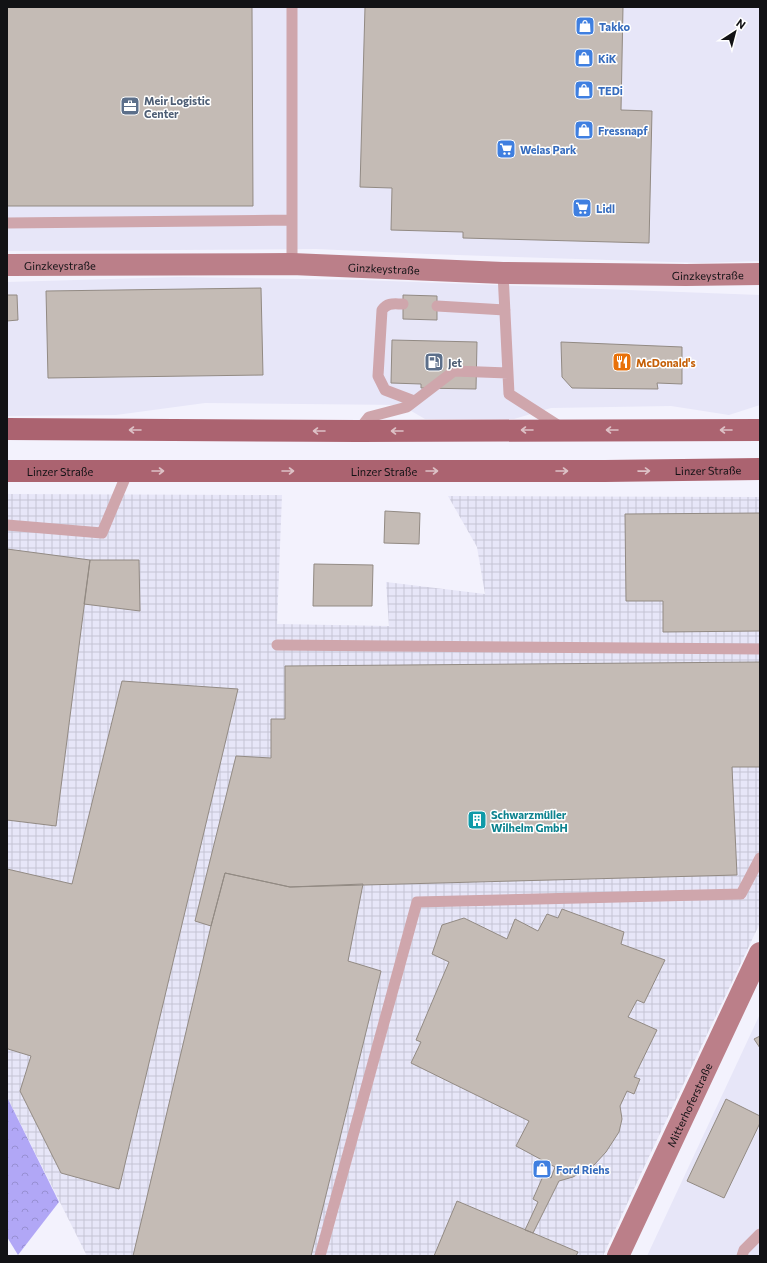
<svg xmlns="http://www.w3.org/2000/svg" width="767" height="1263" viewBox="0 0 767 1263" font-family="Commissioner,sans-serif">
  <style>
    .built { fill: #e7e6f8 }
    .industrial { fill: url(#industrial-grid) }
    .forest { fill: url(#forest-crowns) }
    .building { fill: #c4bbb5; stroke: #928a83 }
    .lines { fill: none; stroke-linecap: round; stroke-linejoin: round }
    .lane { stroke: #cfa6ac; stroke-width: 11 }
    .secondary { stroke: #bb7f89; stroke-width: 22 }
    .primary { stroke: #ab6370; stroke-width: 22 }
    .oneway { stroke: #ddc1c6 }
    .labels { text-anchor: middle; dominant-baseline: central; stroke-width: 3; stroke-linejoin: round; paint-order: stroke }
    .shop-label { font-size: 11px; font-weight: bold; fill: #366cbe; stroke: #fff; text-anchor: start }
    .service-label { font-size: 11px; font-weight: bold; fill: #4e5e75; stroke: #fff; text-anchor: start }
    .street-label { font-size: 11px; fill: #121215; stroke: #fff }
    .food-label { font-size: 11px; font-weight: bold; fill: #c56008; stroke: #fff; text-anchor: start }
    .culture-label { font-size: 11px; font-weight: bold; fill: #0d838f; stroke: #fff; text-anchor: start }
  </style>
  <defs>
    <pattern id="industrial-grid" width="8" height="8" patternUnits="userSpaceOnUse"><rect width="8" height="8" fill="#e7e6f8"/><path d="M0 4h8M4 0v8" fill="none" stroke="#c5c4d4"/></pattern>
    <pattern id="forest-crowns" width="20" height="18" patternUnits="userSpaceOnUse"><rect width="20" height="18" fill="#b1a7f6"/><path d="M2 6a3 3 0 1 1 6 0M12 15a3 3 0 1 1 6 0" fill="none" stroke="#978fd2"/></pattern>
  </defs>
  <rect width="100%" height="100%" fill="#f3f2fd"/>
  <path class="built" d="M7,7h753v254l-58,2 -275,-9 -111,-5 -309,2z
    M180,277l183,3 397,15v110l-31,10 -58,-9 -120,2 -37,11h-89l-24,-14 -196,-2 -89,12 -109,1v-134z
    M760,1014v242h-113z"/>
  <path class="industrial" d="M7,494l275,1 -5,129 112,2 -3,-44 99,12 -8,-47 -29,-51 312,1v426l-114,240 -43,93h-516l-80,-159z"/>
  <path class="forest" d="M7,1097l52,105 -41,53 -11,-18z"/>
  <path class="building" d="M7,7h245l1,199h-246z
    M365,7h258l-2,103 31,1 -3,132 -186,-5v-6l-72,-2 1,-42 -32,-1z
    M261,288l2,87 -215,3 -2,-87z
    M7,295h10l1,25 -11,1z
    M403,295l34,1v24l-34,-1z
    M392,340l85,2 -1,47 -55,-1v-4l-30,-1z
    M561,342l121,5v37l-25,-1 1,6 -86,-1 -10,-11z
    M385,511l35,2 -1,31 -35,-1z
    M760,513v118l-97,1v-31h-37l-1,-87z
    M7,549l83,11 -34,266 -49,-6z
    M90,560h49l1,51 -56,-7z
    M314,564l59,1 -1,41h-59z
    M760,662v105h-28l5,108 -447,12 -65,-14 -14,53 -16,-5 41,-165 35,2v-39h14v-53z
    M122,681l116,8 -119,500 -58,-16 -41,-82 11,-35 -23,-7 -1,-2v-178l65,15z
    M225,873l65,14 73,-3 -15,77 33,10 -70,285h-178l78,-330z
    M562,909l62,23 -3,12 44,16 -21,43 -7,-3 -9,17 29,13 -23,47 6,2 -6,15 -7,-3 -7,15 2,13 -3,13 -13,20 -12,13 -21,12 -14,4 -26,52 -8,-3 13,-28 -5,-3 11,-25 7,4 4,-11 -39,-21 13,-25 -118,-58 10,-21 -5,-2 33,-78 -17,-8 10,-29 22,-7 43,21 8,-20 23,12 9,-17 11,4z
    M760,1036v12l-6,-9z
    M726,1099l34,17v7l-36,75 -37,-17z
    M457,1201l121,51 -2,4h-142z"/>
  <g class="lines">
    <path class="lane" d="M7,223l285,-3
      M292,264v-257
      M503,273l6,121 53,34
      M403,304c-9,0 -15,-2 -21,6l-4,66 7,14 29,11
      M437,306l68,4
      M358,431l11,-14 38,-10 47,-36 54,2
      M7,525l95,8 26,-62
      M277,645l483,4
      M320,1256l97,-354 324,-8 19,-36
      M742,1256l2,-6 16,-16"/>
    <g class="secondary">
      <path id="s1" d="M7,265l285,-1 211,9 183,2 74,-1"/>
      <path id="s2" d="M618,1256l142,-303"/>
    </g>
    <g class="primary">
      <path d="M7,429l351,2 402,-1"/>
      <path id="s3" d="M7,471h598l155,-2"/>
    </g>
  </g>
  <defs><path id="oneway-shaft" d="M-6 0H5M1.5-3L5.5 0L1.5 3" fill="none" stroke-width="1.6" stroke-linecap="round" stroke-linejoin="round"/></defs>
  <g class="oneway">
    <use href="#oneway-shaft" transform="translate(135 430) rotate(-180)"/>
    <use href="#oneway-shaft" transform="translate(527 430) rotate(180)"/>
    <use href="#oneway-shaft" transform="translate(612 430) rotate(180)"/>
    <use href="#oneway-shaft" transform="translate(726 430) rotate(180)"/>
    <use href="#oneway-shaft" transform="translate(319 431) rotate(-180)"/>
    <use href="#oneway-shaft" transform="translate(397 431) rotate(180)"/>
    <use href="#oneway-shaft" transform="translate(158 471)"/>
    <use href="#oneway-shaft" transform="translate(288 471)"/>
    <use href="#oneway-shaft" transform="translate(432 471)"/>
    <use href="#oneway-shaft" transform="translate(562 471)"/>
    <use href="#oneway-shaft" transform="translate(644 471) rotate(-1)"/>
  </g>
  <defs>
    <g id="shop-square" transform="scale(1)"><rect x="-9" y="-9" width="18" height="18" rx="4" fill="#3f7fe0" stroke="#fff"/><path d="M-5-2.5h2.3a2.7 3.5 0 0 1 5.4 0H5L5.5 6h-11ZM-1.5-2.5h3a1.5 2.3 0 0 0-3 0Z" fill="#fff"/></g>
    <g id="office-square" transform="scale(1)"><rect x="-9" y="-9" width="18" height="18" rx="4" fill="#5c6f8a" stroke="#fff"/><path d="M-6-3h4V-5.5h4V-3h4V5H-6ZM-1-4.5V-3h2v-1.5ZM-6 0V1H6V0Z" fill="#fff"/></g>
    <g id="supermarket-square" transform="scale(1)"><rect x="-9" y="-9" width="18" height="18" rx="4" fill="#3f7fe0" stroke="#fff"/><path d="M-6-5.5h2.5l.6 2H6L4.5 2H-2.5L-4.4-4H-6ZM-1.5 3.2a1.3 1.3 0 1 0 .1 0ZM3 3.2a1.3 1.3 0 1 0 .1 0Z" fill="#fff"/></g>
    <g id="fuel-square" transform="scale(1)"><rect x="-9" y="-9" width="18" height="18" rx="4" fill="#5c6f8a" stroke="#fff"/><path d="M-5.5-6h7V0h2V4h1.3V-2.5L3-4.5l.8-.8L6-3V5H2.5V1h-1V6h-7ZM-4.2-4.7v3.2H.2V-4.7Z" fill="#fff"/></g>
    <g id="restaurant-square" transform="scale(1)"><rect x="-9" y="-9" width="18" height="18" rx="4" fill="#e8710a" stroke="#fff"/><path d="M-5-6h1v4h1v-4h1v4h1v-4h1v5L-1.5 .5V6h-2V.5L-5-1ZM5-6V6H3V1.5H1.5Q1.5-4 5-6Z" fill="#fff"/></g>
    <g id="building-square" transform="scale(1)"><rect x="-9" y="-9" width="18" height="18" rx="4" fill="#0f9aa8" stroke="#fff"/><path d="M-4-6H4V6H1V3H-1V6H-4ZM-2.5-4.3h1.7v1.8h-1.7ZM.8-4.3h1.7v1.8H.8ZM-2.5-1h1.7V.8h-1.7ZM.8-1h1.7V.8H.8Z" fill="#fff"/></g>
  </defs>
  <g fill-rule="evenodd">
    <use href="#shop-square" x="585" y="26"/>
    <use href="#shop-square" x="584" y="58"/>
    <use href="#shop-square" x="584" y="90"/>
    <use href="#office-square" x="130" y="106"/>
    <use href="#shop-square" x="584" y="130"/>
    <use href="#supermarket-square" x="506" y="149"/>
    <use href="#supermarket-square" x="582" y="208"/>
    <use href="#fuel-square" x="434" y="362"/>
    <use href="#restaurant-square" x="622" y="362"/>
    <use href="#building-square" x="477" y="820"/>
    <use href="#shop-square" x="542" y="1169"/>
  </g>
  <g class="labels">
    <g class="shop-label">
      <text x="599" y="26">Takko</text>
      <text x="598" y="58">KiK</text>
      <text x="598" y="90">TEDi</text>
      <text x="598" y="130">Fressnapf</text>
      <text x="520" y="149">Welas Park</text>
      <text x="596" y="208">Lidl</text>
      <text x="556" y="1169">Ford Riehs</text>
    </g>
    <g class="service-label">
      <text x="144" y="100">Meir Logistic<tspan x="144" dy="13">Center</tspan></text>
      <text x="448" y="362">Jet</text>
    </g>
    <g class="street-label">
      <text stroke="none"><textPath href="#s1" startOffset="53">Ginzkeystraße</textPath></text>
      <text stroke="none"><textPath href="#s1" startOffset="377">Ginzkeystraße</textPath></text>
      <text stroke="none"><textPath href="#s1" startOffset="701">Ginzkeystraße</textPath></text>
      <text stroke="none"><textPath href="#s3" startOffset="701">Linzer Straße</textPath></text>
      <text stroke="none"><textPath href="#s3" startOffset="53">Linzer Straße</textPath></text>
      <text stroke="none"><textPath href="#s3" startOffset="377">Linzer Straße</textPath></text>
      <text stroke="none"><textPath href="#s2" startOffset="167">Mitterhoferstraße</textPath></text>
    </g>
    <g class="food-label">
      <text x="636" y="362">McDonald's</text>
    </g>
    <g class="culture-label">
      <text x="491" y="814">Schwarzmüller<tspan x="491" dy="13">Wilhelm GmbH</tspan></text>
    </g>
  </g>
  <rect width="767" height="1263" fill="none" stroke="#121215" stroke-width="16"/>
  <g transform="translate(735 32) rotate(36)" stroke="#ffffff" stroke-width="3" paint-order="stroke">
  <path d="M0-3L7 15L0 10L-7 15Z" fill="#121215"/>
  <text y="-6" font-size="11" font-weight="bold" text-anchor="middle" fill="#121215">N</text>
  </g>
</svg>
